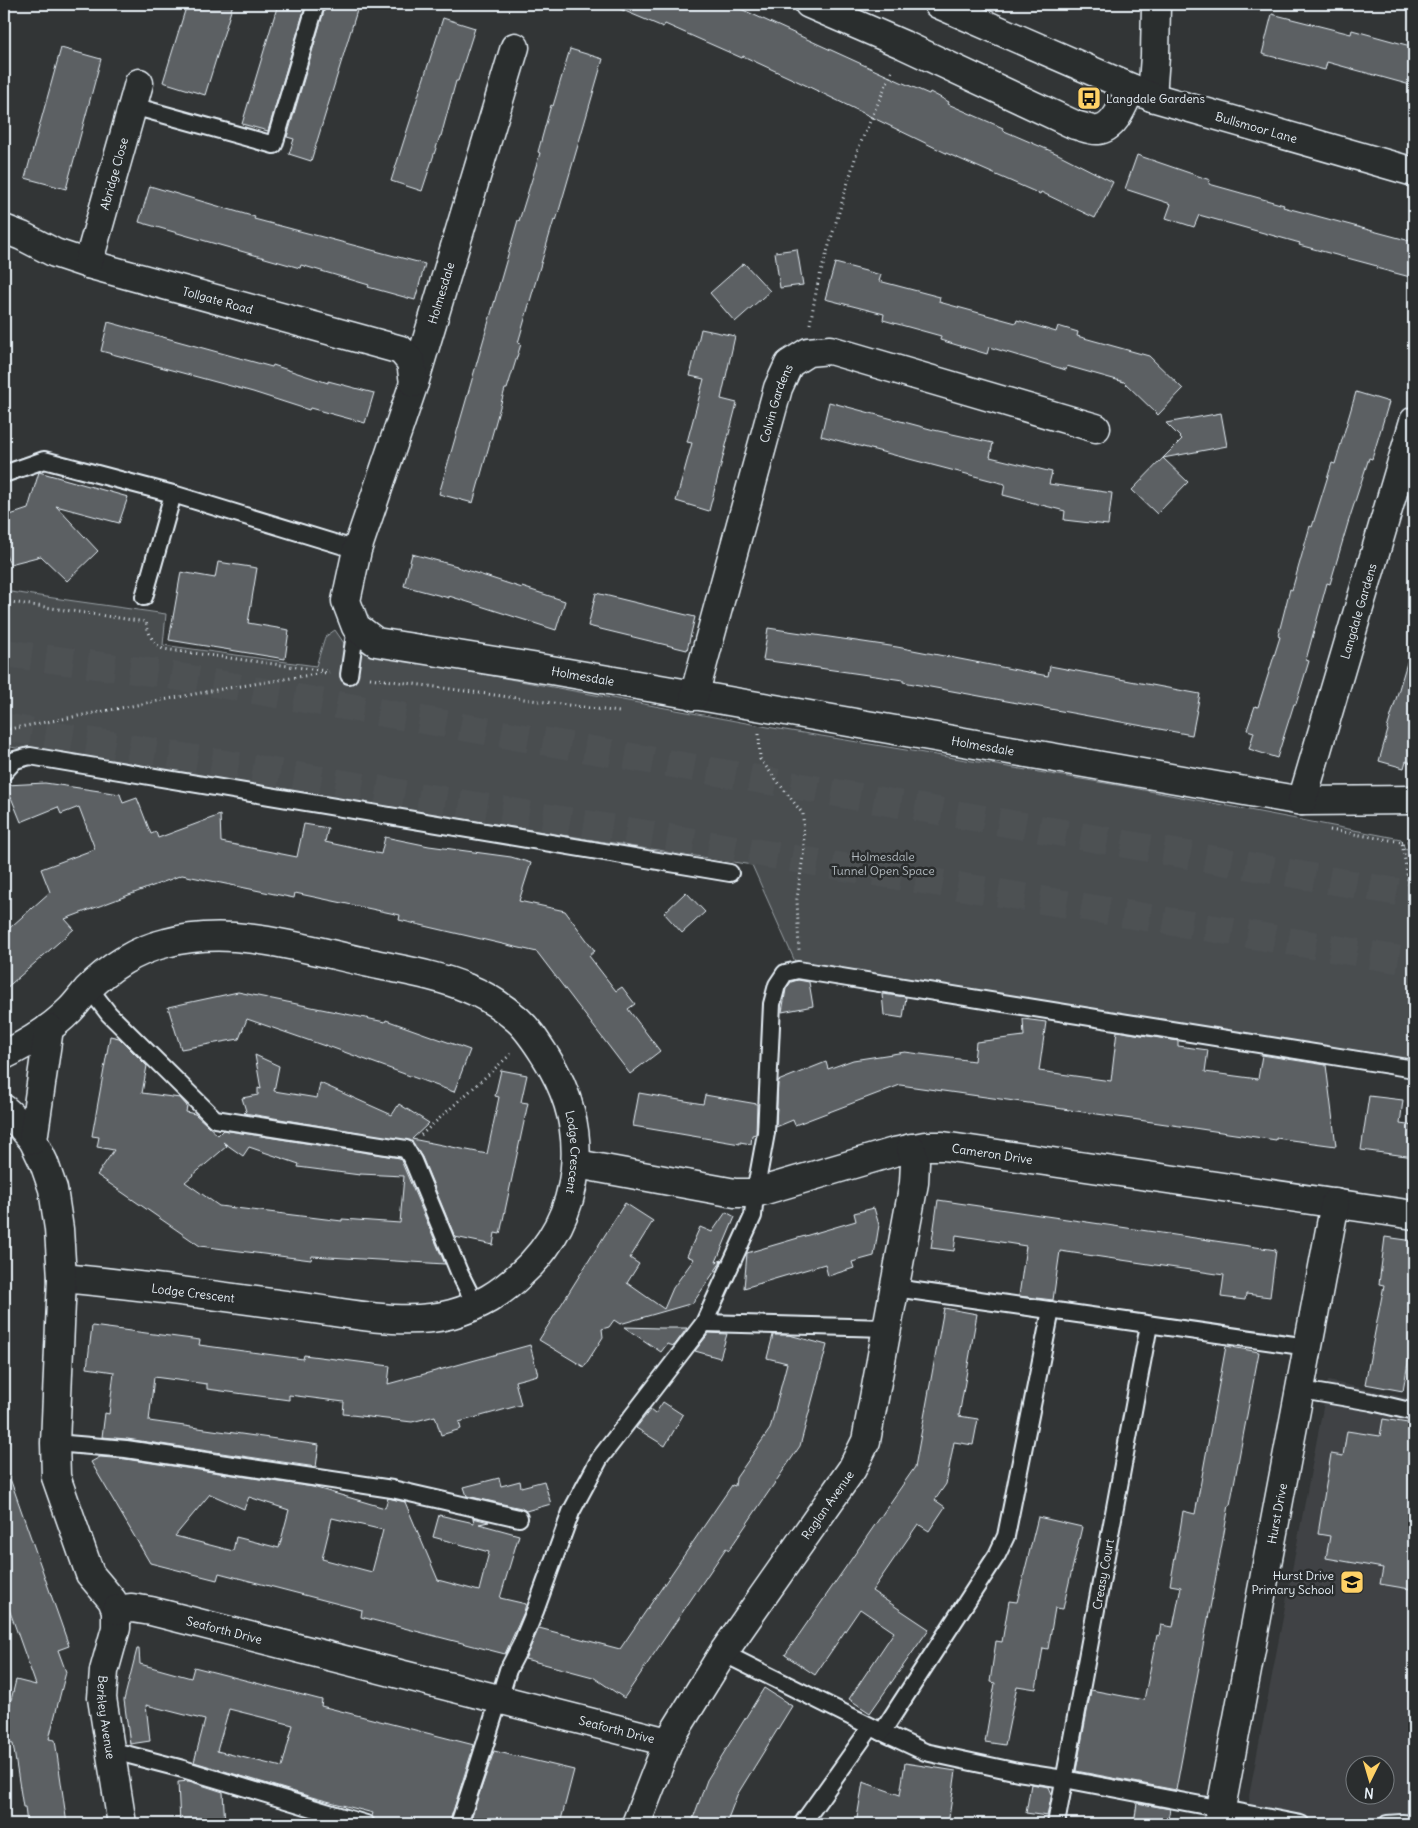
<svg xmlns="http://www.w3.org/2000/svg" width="1418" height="1828" viewBox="0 0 1418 1828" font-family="Delius,sans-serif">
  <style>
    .built { fill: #3f4244; fill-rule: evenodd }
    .green { fill: #494d4f; stroke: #989fa4 }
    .building { fill: #5c6063; stroke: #e8f1f8; fill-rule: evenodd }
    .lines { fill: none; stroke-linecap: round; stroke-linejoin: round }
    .motorway-tunnel { stroke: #4d5153; stroke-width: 28; stroke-dasharray: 28 14; stroke-linecap: butt }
    .service-casing { stroke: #e8f1f8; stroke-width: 20 }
    .minor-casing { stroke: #e8f1f8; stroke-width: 31 }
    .primary-casing { stroke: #e8f1f8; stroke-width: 31 }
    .path { stroke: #e8f1f8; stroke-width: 3; stroke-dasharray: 1 4; stroke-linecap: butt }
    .service { stroke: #2a2d2e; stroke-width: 16 }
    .minor { stroke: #2a2d2e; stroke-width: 28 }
    .primary { stroke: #2a2d2e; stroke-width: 28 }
    .labels { text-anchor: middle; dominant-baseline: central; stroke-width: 5; stroke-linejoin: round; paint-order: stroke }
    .poi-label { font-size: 12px; fill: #e8f1f8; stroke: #2a2d2e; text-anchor: start }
    .street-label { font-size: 12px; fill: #e8f1f8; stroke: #2a2d2e }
    .park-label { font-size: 12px; fill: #b0b8bd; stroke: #2a2d2e }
  </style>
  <rect width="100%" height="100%" fill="#323536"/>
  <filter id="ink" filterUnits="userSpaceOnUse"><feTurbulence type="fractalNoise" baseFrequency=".02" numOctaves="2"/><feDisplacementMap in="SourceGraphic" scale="10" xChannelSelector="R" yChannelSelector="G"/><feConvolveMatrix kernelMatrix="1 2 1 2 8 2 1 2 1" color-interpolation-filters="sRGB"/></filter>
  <g filter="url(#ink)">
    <path class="built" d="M1328,1381l86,18v425h-164l-1,-28zM1356,1766h30v30h-30z"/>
    <path class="green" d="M4,591l162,23 -3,31 153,21 9,-29 10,-7 13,19 425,79 350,58 278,53 4,10 9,-2v216l-617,-97 -45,-101 -748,-119z"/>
    <path class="building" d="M187,4h46l-28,91 -42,-13z
      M278,4h28l-38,127 -26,-7z
      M326,4h33l-48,157 -22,-7 5,-15 -7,-2z
      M608,4h122l171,78 28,12 1,-2 19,10 -1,2 55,24 -1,2 56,24 55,28 -18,36 -54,-26 -1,2 -94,-41 -147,-71 -56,-26 -1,2 -77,-34 -2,3z
      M1272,14l79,20 1,-4 62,17v39l-87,-24 -2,8 -63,-16z
      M443,18l32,10 -17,53h-2l-15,55h-1l-18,55 -31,-10z
      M61,48l40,11 -35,130 -41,-11z
      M570,49l33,10 -47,162 -2,-1 -17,57 -19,66 3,1 -14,45h-2l-32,114 -34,-9 79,-274 1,1 21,-68 -2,-1 13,-47 2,1z
      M1137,155l73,25 -1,4 75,21 -1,2 131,35v36l-38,-10 1,-2 -78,-21 1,-2 -101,-28 -5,12 -28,-9 5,-14 -46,-15z
      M150,186l105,31 -1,2 171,45 -10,36 -47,-13 1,-2 -68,-20 -1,3 -161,-46z
      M797,249l6,36 -23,3 -5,-36z
      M744,263l26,28 -35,31 -25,-29z
      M835,263l46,12 -2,6 61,16 -1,5 77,21 1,-3 39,12 2,-6 20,6 -1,4 72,20 34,33 -25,26 -34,-33 -57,-16 -1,4 -77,-23 -2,7 -47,-14 1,-4 -58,-16 1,-6 -59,-15z
      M108,322l164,45 1,-2 55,18v-2l46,12 -9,30 -55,-15 -1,2 -56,-18 -152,-41z
      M701,329l34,7 -14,63 16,4 -28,108 -33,-10 16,-58 -5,-1 17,-63 -14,-3z
      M1356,392l33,10 -17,57 -3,-1 -21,65 -18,61 -3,-1 -21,77 3,1 -13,43h-2l-17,54 -28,-9 5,-17 -7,-2 8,-24 3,1 22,-70 -2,-1 12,-47 2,1 18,-64 2,1 20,-64 3,1z
      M829,402l105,28 59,13 -3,14 62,15 -3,12 63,9 -4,32 -44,-5 1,-9 -62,-16 2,-11 -184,-48z
      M1221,413l6,33 -64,12 19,-19 -16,-16z
      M1163,458l25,24 -31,32 -25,-24z
      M39,472l89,25 -9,26 -63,-17 42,45 -31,30 -26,-25 -31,8 -6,-12v-35l24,-8z
      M412,554l45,12v1l65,21v-1l43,14 -9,29 -107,-34v2l-45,-12z
      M218,562l39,6 -9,55 41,7 -4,29 -116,-19 12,-68 34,6z
      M596,593l99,24 -8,33 -99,-24z
      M768,628l129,19 151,29 2,-10 150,28 -8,41 -289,-53v-2l-140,-20z
      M1409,656l5,1v107l-8,-3 -2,7 -25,-7 9,-31 -1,-1z
      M45,783l75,11 3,9 14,-5 14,36 5,-2 2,6 62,-23 1,27 76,15 7,-33 24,4 -3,14 56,12 4,-17 44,9 82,11 20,6 -12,38 46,10 30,40 -6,5 27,35 6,-4 13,17 -7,5 32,42 -30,23 -93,-122 -138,-32 1,-5 -105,-22 -1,5 -112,-23 -117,44 9,10 -70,61v-57l46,-41 -9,-23 54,-20 -16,-42 -18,7 -3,-7 -37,15 -15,-37z
      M686,892l19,20 -23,21 -18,-20z
      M798,980l11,2 4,24 -31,6 4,-23 5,-7z
      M238,992l147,30 1,-2 84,30 -16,42 -129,-47v1l-78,-27 -8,20 -58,10 -13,-42z
      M882,994l24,3 -3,21 -19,-3z
      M1023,1019l23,3 -7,49 72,10 6,-50 61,10v5l30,4 -3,22 53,7 4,-24 64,10 10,81 -60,-8v2l-220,-32 1,-1 -157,-22 -105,40 -2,-5 -17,7 2,-46 48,-19 2,7 25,-9 52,-8 69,9 2,-19 48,-6z
      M110,1036l9,2 28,28 -5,27 38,5 7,8 -1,6 9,2 23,21 5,-5 177,28 45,106 -133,-8 -1,4 -111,-14 -103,-71 17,-25 -17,-3 2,-10 -7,-1zM223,1142l20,14 6,-9 50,17 -1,3 62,8v-1l44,2 -4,47 -58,-4v2l-123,-15 -34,-24 42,-36z
      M255,1055l24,11 -5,25 43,7 3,-15 72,32 7,-11 30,19 -17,16 75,15 12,-57 -4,-1 6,-26 26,5 -6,27 7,1 -28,131 -5,-1 -2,12 -38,-8 -33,-80 -11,-16 -167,-28 2,-2 -4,-13 16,-3v-7l3,1z
      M639,1093l64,11 2,-9 52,9 -1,30 -4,1 -1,9 -11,-2v2l-107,-18z
      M1369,1096l34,4 -3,24 14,2v31l-53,-7z
      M938,1200l338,50 -6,47 -24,-3 -1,6 -24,-3 3,-22 -164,-24 -7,49 -34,-4 7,-50 -70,-11 -2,16 -23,-3z
      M625,1203l28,18 -23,37 9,6 -12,19 37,26 9,-21 21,-29 -7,-3 13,-29 12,5 14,-20 9,5 -19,45 6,-2 -1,2 -28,41 -73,21 -6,-4 -5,7 -7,2 1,8 -19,30 -45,-27z
      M874,1208l5,17 -5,31 -22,6 2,6 -26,8 -3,-12 -81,24 3,-35 109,-32 -2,-8z
      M1385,1237l29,4v88l-11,62 -38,-7 19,-99 -5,-1z
      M944,1308l33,6 -18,102 19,3 -5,26 -19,-3 -8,42 -11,16 10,7 -16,24 -11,-7 -46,67 57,38 -59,84 -21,-14 45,-67 -34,-23 -45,66 -30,-20 130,-188z
      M92,1326l108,14 -1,5 104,14 1,-4 86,11 -2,18 142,-39 8,30 -23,6 6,24 -62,17 2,7 -20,6 -6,-19 -23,6 -69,-8 1,-12 -55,-7v5l-82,-11v-5l-53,-7 -5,44 170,24 -3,22 -189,-28 -25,-2 3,-24 4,1 5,-42 -27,-4z
      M624,1327l36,1h27l-13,18 -7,-2 -6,8z
      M709,1333l18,1 -7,24 -25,-7z
      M773,1335h16l38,10 -27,101 -71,104 -3,-2 -102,150 -31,-21 -68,-18 14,-31 81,21 112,-164 3,1 1,-8 34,-49 17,-66 -20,-5z
      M1226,1346l33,6 -29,153h-1l-7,39 -46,246 -100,-19 15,-81 53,10 13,-65 2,1 2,-11 12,2 8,-40 -11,-2 9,-49 4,-25 12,3z
      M663,1402l20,13 -18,31 -29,-18 14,-18 5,4z
      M1383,1419l31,5v149h-2l-2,16 -30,-5 3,-16 -57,-10 4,-22 -12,-2 13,-80 12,2 4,-25 33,5z
      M100,1457l25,2 188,28 72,21 3,-10 17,4 33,78 41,11 10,-39 -56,-15 6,-22 35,8 -1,-5 16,4 -10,2 40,11 -19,63 26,6 -2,8 -19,42 -144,-37 1,-7 -143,-37 -2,7 -67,-17 -59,-101zM210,1494l34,15 5,-12 40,13 -10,38 -43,-11 -3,14 -58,-15zM332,1518l51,12 -11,42 -50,-13z
      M4,1470h3l62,176 -11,4 8,22 -17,67 6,1 12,84h-40l-2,-17h-2l-10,-63 -9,-2v-14l12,-48 20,5 -32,-90z
      M499,1478l2,8 19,-5 1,6 23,-6 7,23 -25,7 -5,-3 -54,-12 -3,-9z
      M1038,1517l44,10 -15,64 -4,18 -8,-1 -7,41 -5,-1 -7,41 -19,-3 -12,59 -20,-3 10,-59 -5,-1 6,-41 6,1 7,-41 8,1z
      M137,1649h2l1,15 51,14 3,-11 128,33 -1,6 153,39 -25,79h-64l-9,-2 -4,-6 1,-3 -58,-15 -121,-36 11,-42 -59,-15 4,36 -20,3 -6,-44zM229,1709l64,16 -11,42 -65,-16z
      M764,1688l28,18 -55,89 -11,29h-35l16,-44z
      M494,1751l80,19 -14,54h-91z
      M905,1763l51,8 -8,53h-92l7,-42 37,13z
      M178,1782l11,-1 34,11 2,32h-45z
      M1031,1784l18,3 3,7 -5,22 -21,-3z
      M1137,1803l33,6 -3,15h-33z"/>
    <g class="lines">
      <path class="motorway-tunnel" d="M4,653l153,20 1257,222
        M4,727l1410,235"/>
      <g class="service-casing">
        <g id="service">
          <path d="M133,106l141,39 42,-141"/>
          <path d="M4,474l40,-14 129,34 184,56"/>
          <path d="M144,597l29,-103"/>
          <path d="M349,675l7,-48"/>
          <path d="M4,772l11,-12 15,-4 700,117"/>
          <path d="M89,988l20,26 106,105 191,30 7,12 46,111 17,34"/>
          <path d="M895,1288l413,59"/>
          <path d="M704,1323l183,5"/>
          <path d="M1301,1390l71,12 42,10"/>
          <path d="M55,1443l71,6 266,40 127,29"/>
          <path d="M723,1653l159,79 43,20 93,20 46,7 237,45"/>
          <path d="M882,1732l115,-177 9,-19 45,-226"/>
          <path d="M110,1750l73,19 183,55"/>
          <path d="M459,1824l18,-54 31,-100 13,-25 14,-34 36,-99 29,-54 104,-135 49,-107 2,-23 11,-60 6,-129 5,-19 8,-12 13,-3 616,99"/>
          <path d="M802,1824l69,-97"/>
          <path id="s1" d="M1056,1824l93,-499"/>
          <path d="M1387,1824l15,-1 12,1"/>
        </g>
      </g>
      <g class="minor-casing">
        <g id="minor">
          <path d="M809,4l95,41 171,80c6,1 16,6 23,5 18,-2 26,-28 33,-42"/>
          <path id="s2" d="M515,47l-101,336 -57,167 -11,51 10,26 20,15 175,28 751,131 112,-1"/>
          <path d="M1152,97l3,-41 1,-52"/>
          <path id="s3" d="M4,229l18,7 33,17 33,11 313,86 10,12 3,21"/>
          <path id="s4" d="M88,264l51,-181"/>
          <path id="s5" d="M694,696l84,-308 11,-24 19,-12 22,-2 266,78"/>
          <path id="s6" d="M1302,801l112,-380"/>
          <path id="s7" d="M4,1055c23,-11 47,-26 66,-45 6,-6 11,-13 17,-20 21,-22 49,-40 79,-47 67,-18 139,6 204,20 32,7 67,12 97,25 18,7 36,19 51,32 11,10 19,23 28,37 46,71 39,159 -25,217 -21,20 -41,32 -69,40 -48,13 -103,-1 -152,-7 -79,-11 -159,-22 -238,-29"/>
          <path id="s8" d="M4,1109l10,9 19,22 11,23 9,26 6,40 3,49 -7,165 1,34 34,97 22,26 4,10v18l-12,43 -2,27 20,126"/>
          <path d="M33,1140l16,-112"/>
          <path id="s9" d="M577,1164l158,29h20l139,-41 31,-6h18l471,69"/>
          <path id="s10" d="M116,1610l16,-2 19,3 517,131"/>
          <path id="s11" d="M636,1824l32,-82 55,-89 129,-184 14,-28 48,-258 1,-20 -4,-15"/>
          <path id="s12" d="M1218,1824l117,-621"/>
        </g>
      </g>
      <g class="primary-casing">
        <g id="primary">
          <path id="s13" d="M938,4l214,93 262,75"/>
        </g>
      </g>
      <path class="path" d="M810,324l8,-42 40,-133 35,-80
        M4,601l142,21c3,12 6,21 17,27l163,22
        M370,678l249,34
        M4,730l212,-40 113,-18
        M759,734l1,25 43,55 1,35 -7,50 2,51
        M1330,830l72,12 9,56 3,10
        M1402,842l12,-1
        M421,1135l90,-81"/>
      <use href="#service" class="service"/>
      <use href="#minor" class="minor"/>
      <use href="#primary" class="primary"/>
    </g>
  </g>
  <defs>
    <g id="bus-square" transform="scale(1.25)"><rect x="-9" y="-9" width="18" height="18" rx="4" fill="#ffd166" stroke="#2a2d2e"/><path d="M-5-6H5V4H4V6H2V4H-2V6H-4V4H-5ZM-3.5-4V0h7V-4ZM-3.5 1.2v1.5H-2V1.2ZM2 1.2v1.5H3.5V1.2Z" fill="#111"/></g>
    <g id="school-square" transform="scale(1.25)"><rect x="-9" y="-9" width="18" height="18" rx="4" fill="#ffd166" stroke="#2a2d2e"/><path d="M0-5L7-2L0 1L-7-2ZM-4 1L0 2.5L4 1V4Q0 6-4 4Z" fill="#111"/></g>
  </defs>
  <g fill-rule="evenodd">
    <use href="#bus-square" x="1089" y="98"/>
    <use href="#school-square" x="1352" y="1582"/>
  </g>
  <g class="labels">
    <g class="poi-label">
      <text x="1106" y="98">Langdale Gardens</text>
      <text x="1334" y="1575" text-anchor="end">Hurst Drive<tspan x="1334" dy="14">Primary School</tspan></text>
    </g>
    <g class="street-label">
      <text stroke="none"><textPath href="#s13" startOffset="342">Bullsmoor Lane</textPath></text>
      <text stroke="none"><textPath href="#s4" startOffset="94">Abridge Close</textPath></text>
      <text transform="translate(441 293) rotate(-73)">Holmesdale</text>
      <text stroke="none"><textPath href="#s3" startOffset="226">Tollgate Road</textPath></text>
      <text stroke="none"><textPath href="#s5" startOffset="304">Colvin Gardens</textPath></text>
      <text stroke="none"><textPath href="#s6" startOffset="198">Langdale Gardens</textPath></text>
      <text stroke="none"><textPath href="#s2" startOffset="842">Holmesdale</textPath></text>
      <text stroke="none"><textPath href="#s2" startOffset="1248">Holmesdale</textPath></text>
      <text stroke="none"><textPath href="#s7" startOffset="715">Lodge Crescent</textPath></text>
      <text stroke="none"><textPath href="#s9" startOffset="425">Cameron Drive</textPath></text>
      <text transform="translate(193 1293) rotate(7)">Lodge Crescent</text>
      <text stroke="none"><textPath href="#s11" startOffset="374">Raglan Avenue</textPath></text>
      <text stroke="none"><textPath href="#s12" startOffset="316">Hurst Drive</textPath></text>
      <text stroke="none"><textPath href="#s1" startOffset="254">Creasy Court</textPath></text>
      <text stroke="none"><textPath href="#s10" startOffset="111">Seaforth Drive</textPath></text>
      <text stroke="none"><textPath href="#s8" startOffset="641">Berkley Avenue</textPath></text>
      <text stroke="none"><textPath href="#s10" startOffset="516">Seaforth Drive</textPath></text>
    </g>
    <g class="park-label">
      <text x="883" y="856">Holmesdale<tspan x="883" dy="14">Tunnel Open Space</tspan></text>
    </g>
  </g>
  <rect width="1418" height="1828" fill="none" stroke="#2a2d2e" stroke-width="20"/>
  <rect x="10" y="10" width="1398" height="1808" fill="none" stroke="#e8f1f8" stroke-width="2" filter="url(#ink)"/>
  <g transform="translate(1370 1780) rotate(185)"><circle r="24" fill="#2a2d2e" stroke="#767b7f"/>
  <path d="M0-4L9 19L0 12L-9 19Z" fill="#ffd166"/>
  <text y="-8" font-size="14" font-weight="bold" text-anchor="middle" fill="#e8f1f8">N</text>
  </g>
</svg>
